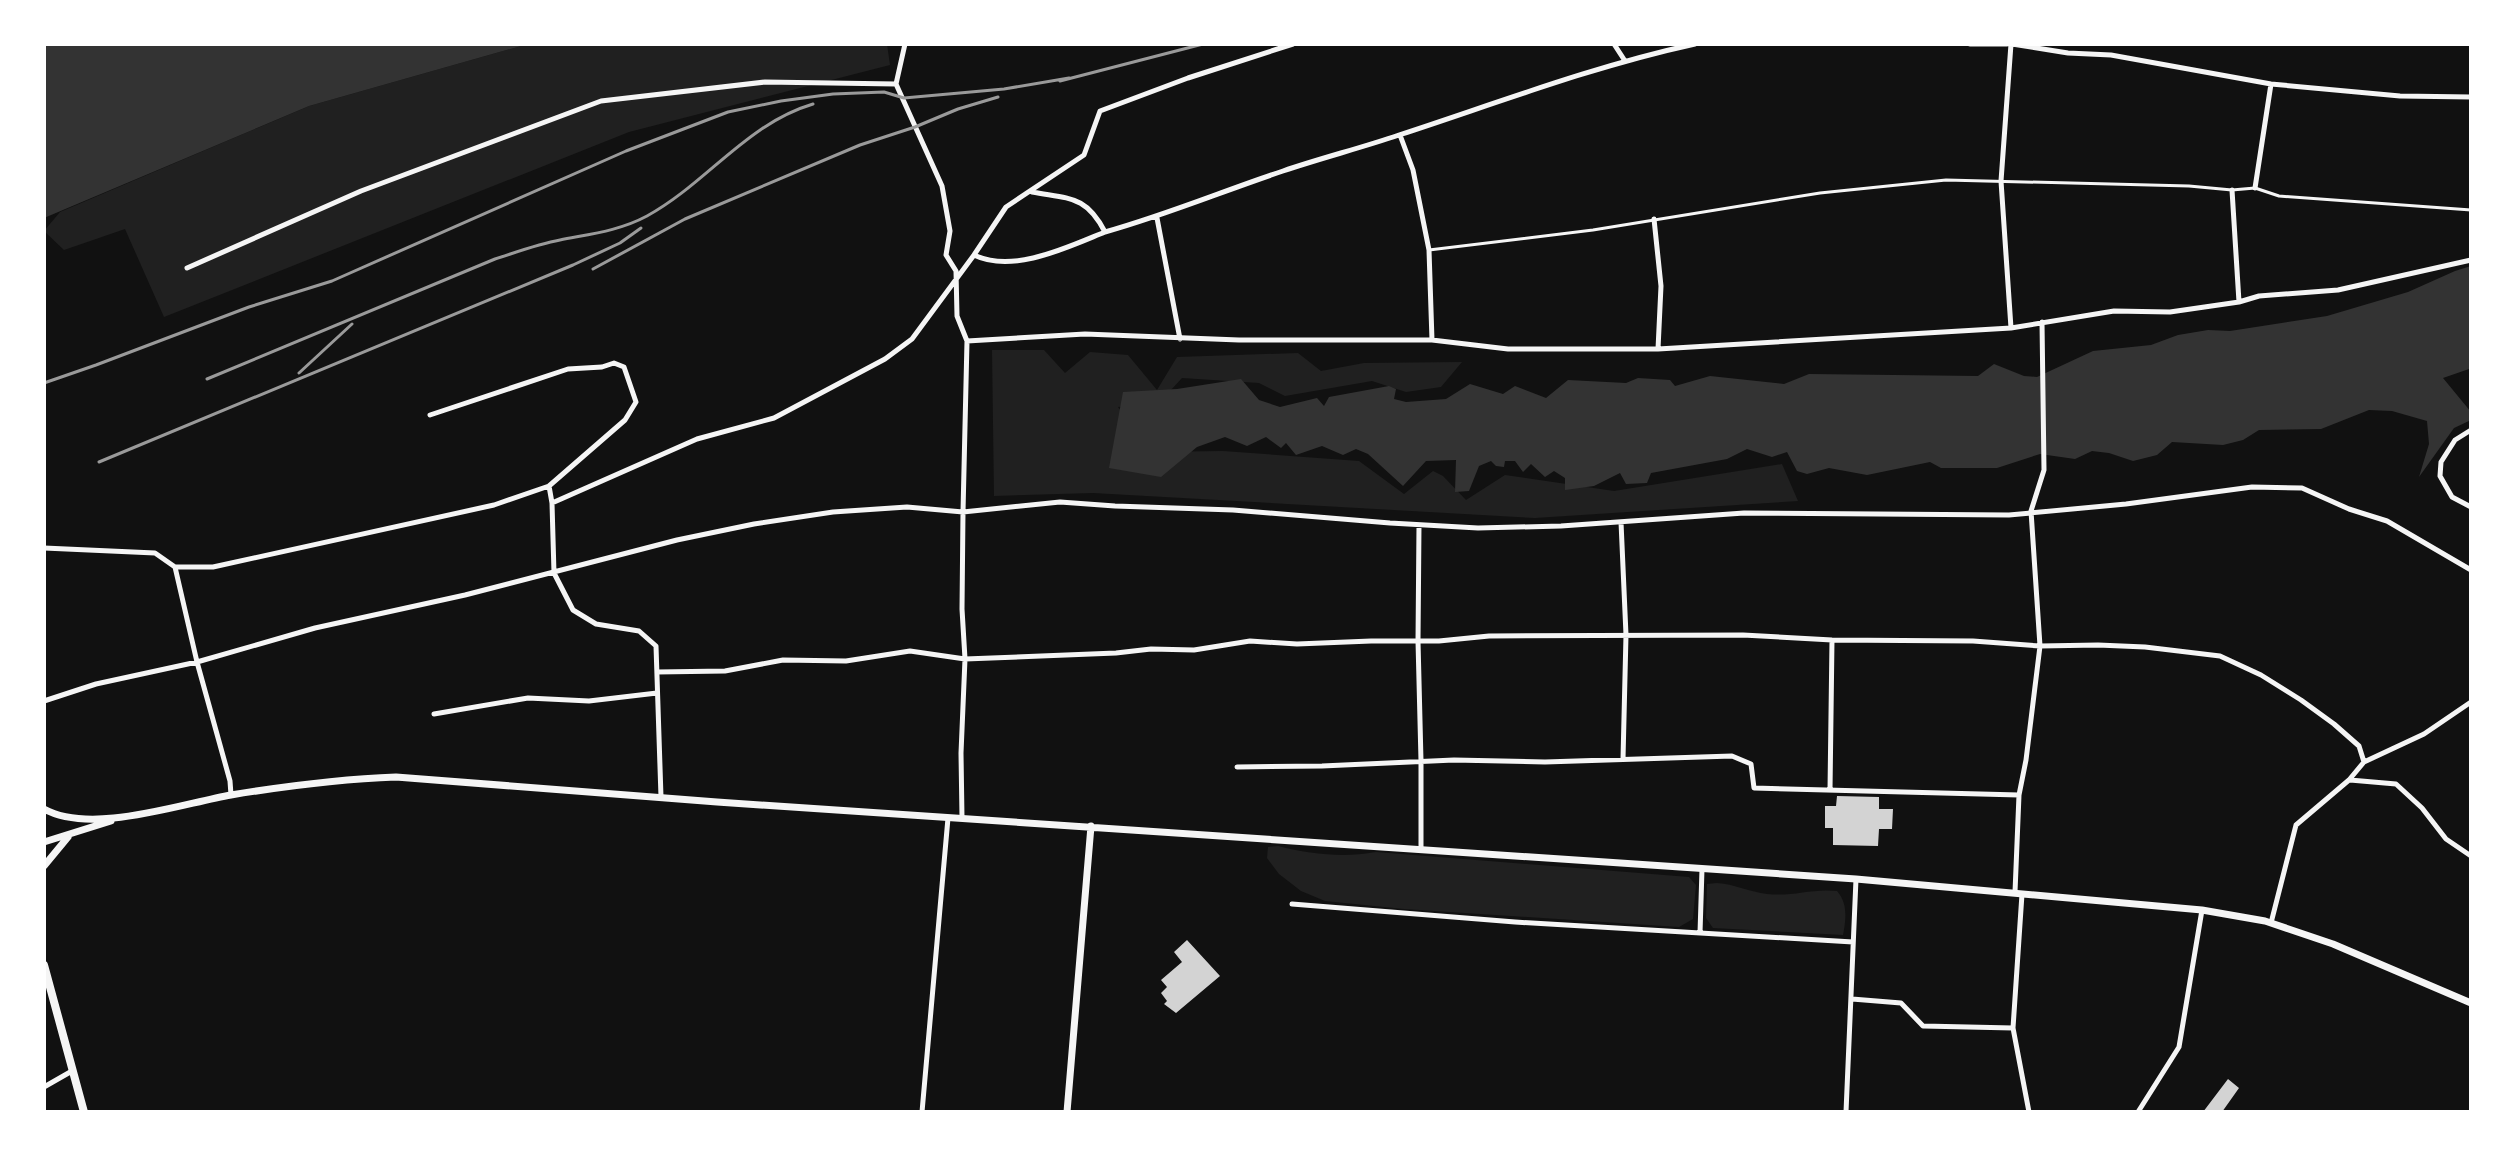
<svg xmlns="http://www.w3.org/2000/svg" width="2515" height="1156" viewBox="0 0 2515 1156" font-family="Lato,sans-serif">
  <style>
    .green { fill: #202020 }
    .water { fill: #333 }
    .building { fill: #d3d3d3 }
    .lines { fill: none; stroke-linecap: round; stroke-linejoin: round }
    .service { stroke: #f5f5f5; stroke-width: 3 }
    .minor { stroke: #f5f5f5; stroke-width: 5 }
    .secondary { stroke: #f5f5f5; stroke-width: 7 }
    .primary { stroke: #f5f5f5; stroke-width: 8 }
    .rail { stroke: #9a9a9a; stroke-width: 3 }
  </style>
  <rect width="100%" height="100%" fill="#111"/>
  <path class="green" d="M528,44h359l3,21 -261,67 -465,185 -39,-88 -61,21 -20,-19 16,-19 249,-106z
    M992,350h52l21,23 25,-21 38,3 29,35 20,-33 121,-4 23,18 43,-8 98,-1 -21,25 -35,5 -34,-11 -87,15 -26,-13 -77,-5 -23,25 -41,4 33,45 72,-1 136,10 45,33 29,-23 10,5 23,24 39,-25 109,16 168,-27 16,37 -263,17 -442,-25 -99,3z
    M1278,846c32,8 65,12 98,6l313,25 7,8 -3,34 -14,8 -275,-18 -79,-8 -24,-10 -22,-17 -12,-16 1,-11z
    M1717,883c17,1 33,9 50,11 26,3 45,-6 70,-3 11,12 9,29 6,44l-130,-7 -7,-10 1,-34z"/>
  <path class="water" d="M44,44h484l-219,62 -265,112z
    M2471,266v106l-2,-3 -26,9 28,34v8l-17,8 -35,49 10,-33 -2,-23 -35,-10 -23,-1 -48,19 -62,1 -16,10 -20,5 -51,-3 -15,13 -24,6 -24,-8 -17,-2 -17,8 -35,-5 -43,14h-56l-11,-6 -63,13 -38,-7 -22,6 -10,-3 -10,-19 -15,5 -25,-8 -20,10 -76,14 -4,10 -21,1 -6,-11 -26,13 -29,4v-12l-11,-7 -9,6 -14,-13 -8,8 -8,-11h-10l-1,6 -8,-1 -5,-5 -12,5 -10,25 -14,1 1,-32 -30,1 -23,25 -35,-32 -12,-5 -13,6 -21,-9 -26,9 -10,-12 -5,5 -15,-11 -19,9 -22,-9 -28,10 -36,30 -52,-9 14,-76 54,-3 64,-10 18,21 21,7 37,-9 7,8 5,-9 60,-11 7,3 -2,10 12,3 40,-3 24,-15 33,10 12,-8 31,12 22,-18 58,3 12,-5 32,2 5,6 35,-10 74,8 25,-10 169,2 16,-12 30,12 13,1 56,-26 58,-6 27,-10 30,-5 22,1 97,-15 81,-24 47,-21z"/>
  <path class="building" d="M1837,796l42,1v12h14l-1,20h-13l-1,17 -45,-1v-17h-8v-22h11z
    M1187,940l33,36 -44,37 -12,-9 3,-3 -6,-8 6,-6 -6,-7 21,-18 -8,-10z
    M2228,1079l11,9 -17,24h-19z"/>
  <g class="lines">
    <path class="service" d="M1429,250l164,-20 227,-37 126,-13 243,6 43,4 23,-2 24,8 192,14"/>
    <path class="minor" d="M905,44l-9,40 46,102 8,45 -4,24 10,16 1,45 10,25 -4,171 -1,97 3,50 -4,94 1,64
      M1614,44l11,17
      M1970,44h37
      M2011,44l-10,137 10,147
      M2012,44l56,9 43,2 160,29 129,12 71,1
      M1400,135l13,35 16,80 3,90
      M2255,188l16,-104
      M2232,190l7,112
      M1032,192c37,7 54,3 73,40 61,-17 118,-41 178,-61 38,-13 78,-23 116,-36 98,-32 195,-69 296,-91
      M1157,218l23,121
      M1654,219l7,67 -3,63
      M974,255c39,19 94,-8 131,-23
      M187,268l174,-77 240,-90 164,-19 131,2
      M967,341l118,-7 154,6h193l76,9h150l353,-21 103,-17 56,1 69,-10 20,-6 79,-6 133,-30
      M430,415l138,-46 34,-2 12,-4 10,4 12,35 -11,18 -76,66 3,17 2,70 19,37 23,14 43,7 17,15 5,151
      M2471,430l-16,10 -14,22 -1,14 12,21 19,10
      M552,503l145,-64 77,-21 111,-59 27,-20 62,-84 32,-48 78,-52 16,-44 88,-33 105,-34
      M1621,522l5,113 -3,124
      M1419,525l-1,116 3,120v89
      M44,548l111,5 20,14
      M175,567h38l281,-62 55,-19
      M175,567l22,95 33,119 1,14
      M657,672l68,-1 58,-11 63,1 64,-10 55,8 151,-6 35,-4 43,1 56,-9 47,3 74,-3h68l50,-5 254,-1 89,5 141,1 67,5 58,-1 47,2 75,9 41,19 40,25 33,24 25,22 5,16
      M44,701l52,-17 101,-22 118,-34 150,-33 212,-55 77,-16 79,-12 74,-5 56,5 97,-10 55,4 118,4 157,13 88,5 83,-2 183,-13 265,2 117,-11 126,-17 50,1 47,21 38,12 84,49
      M434,714l94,-16 61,3 68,-8
      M1237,767l85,-1 132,-6 91,2 187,-6 19,8 3,24 265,7
      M2350,780l46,4 26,24 24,31 25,17
      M1830,790l2,-150
      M2015,892l4,-97 7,-35 14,-114 -9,-135 13,-41 -2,-148
      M2022,894l-9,134 16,84
      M1292,904l223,18 338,20
      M2271,923l25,-98 53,-45 15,-18 60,-28 47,-32
      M1700,933l2,-64
      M1852,999l49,4 22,23 90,2
      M44,1087l28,-16
      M922,1112l26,-294
      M1846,1112l10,-233
      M2138,1112l41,-65 23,-137"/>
    <path class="secondary" d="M44,809c47,26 136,-5 187,-14 55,-9 109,-16 165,-18l321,25 1139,77 346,31 63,11 68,23 138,59
      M44,842l67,-21
      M44,866l24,-29
      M1067,1112l24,-286"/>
    <path class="primary" d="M44,965l40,147"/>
    <path class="rail" d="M1060,81l143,-37
      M593,269l92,-50 175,-74 55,-18 43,-18 40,-12
      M299,373l53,-49
      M207,379l288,-120c22,-7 43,-15 65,-19 30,-6 59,-9 87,-24 60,-33 99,-92 166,-112
      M44,383l52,-18 153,-58 83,-26 294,-130 102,-39 53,-11 52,-7 51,-2 20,6 100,-9 65,-11
      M99,462l474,-197 47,-22 21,-15"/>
  </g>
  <rect width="2515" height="1156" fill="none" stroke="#ffffff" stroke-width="92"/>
</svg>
